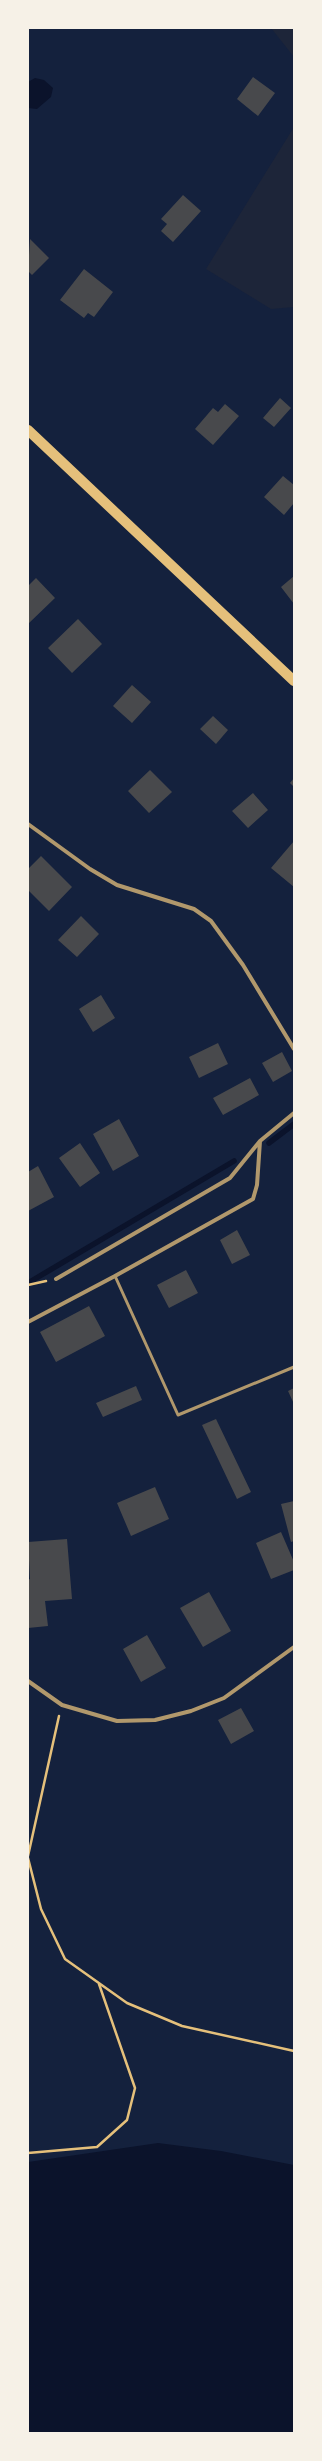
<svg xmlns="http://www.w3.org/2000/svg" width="322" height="2461" viewBox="0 0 322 2461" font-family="Lato,sans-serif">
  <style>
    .green { fill: #1d2539 }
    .water { fill: #0b132b }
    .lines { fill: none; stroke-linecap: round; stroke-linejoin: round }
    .stream { stroke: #0b132b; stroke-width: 5.5 }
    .building { fill: #48494c }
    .path { stroke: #e5c07b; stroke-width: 2.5 }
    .service { stroke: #b1986c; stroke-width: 3 }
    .minor { stroke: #b1986c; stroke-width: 4 }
    .primary { stroke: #e5c07b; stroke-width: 10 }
  </style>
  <rect width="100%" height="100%" fill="#14213d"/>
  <path class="green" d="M271,28h23v29z
    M294,127v180l-23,2 -65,-40z"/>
  <path class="water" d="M35,78l9,2 9,8 -2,9 -14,12 -9,-1v-26z
    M158,2143l63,8 73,14v268h-266v-271z"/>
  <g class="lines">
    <path class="stream" d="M269,1143l25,-19
      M28,1283l206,-122"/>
  </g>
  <path class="building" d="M253,77l22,16 -17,23 -21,-17z
    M183,195l18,16 -28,31 -12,-11 6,-7 -6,-5z
    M30,239l19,19 -17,17 -4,-4z
    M84,269l29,23 -19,25 -6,-4 -4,5 -24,-18z
    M280,398l11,10 -17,19 -11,-9z
    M225,404l14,12 -26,29 -18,-16 18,-21 5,4z
    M283,476l11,9v18l-10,12 -20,-18z
    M294,576v28l-13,-17z
    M36,578l19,20 -27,26v-38z
    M78,619l24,25 -30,29 -24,-25z
    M132,685l19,17 -19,21 -19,-17z
    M213,716l15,14 -12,14 -16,-15z
    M150,770l22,22 -23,21 -21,-22z
    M294,778v9l-4,-4z
    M253,793l15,17 -20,18 -16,-17z
    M294,841v46l-23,-19z
    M41,856l31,31 -23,24 -21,-21v-21z
    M81,916l18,18 -22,23 -19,-17z
    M101,995l14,23 -22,14 -14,-23z
    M218,1043l10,21 -29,14 -10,-21z
    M282,1052l10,19 -19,11 -11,-19z
    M250,1078l9,17 -36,20 -10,-17z
    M119,1119l20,37 -26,15 -20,-37z
    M80,1143l20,30 -20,14 -21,-29z
    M38,1166l16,31 -26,14v-39z
    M237,1230l13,25 -18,9 -12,-24z
    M186,1270l12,23 -29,15 -12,-23z
    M89,1306l16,30 -49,26 -16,-30z
    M136,1386l6,14 -39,17 -7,-14z
    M294,1388v16l-6,-13z
    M216,1419l35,73 -14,7 -35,-74z
    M155,1487l14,32 -38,17 -14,-33z
    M294,1501v40l-3,1 -10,-38z
    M281,1532l13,30v8l-23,9 -15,-36z
    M67,1539l5,60 -27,2 3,25 -20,2v-48l2,-1 -2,-37z
    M209,1592l22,39 -28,16 -23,-39z
    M147,1635l19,33 -25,14 -18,-33z
    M241,1708l13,23 -23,13 -13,-24z"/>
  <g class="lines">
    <path class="path" d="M28,1285l18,-4
      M28,1856l31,-140
      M28,1858l13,51 24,50 62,44 55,23 112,25
      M28,2153l69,-6 30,-27 8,-32 -36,-104"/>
    <path class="service" d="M115,1276l63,139 116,-48"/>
    <path class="minor" d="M28,824l62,45 27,16 77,24 17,12 32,44 51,84
      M56,1279l174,-101 30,-37
      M28,1322l87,-46 138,-77 4,-14 3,-44 34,-28
      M28,1681l34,24 55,16 38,-1 36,-9 33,-13 70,-51"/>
    <path class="primary" d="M28,430l266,251"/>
  </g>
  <rect width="322" height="2461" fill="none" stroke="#f6f1e7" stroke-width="58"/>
</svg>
